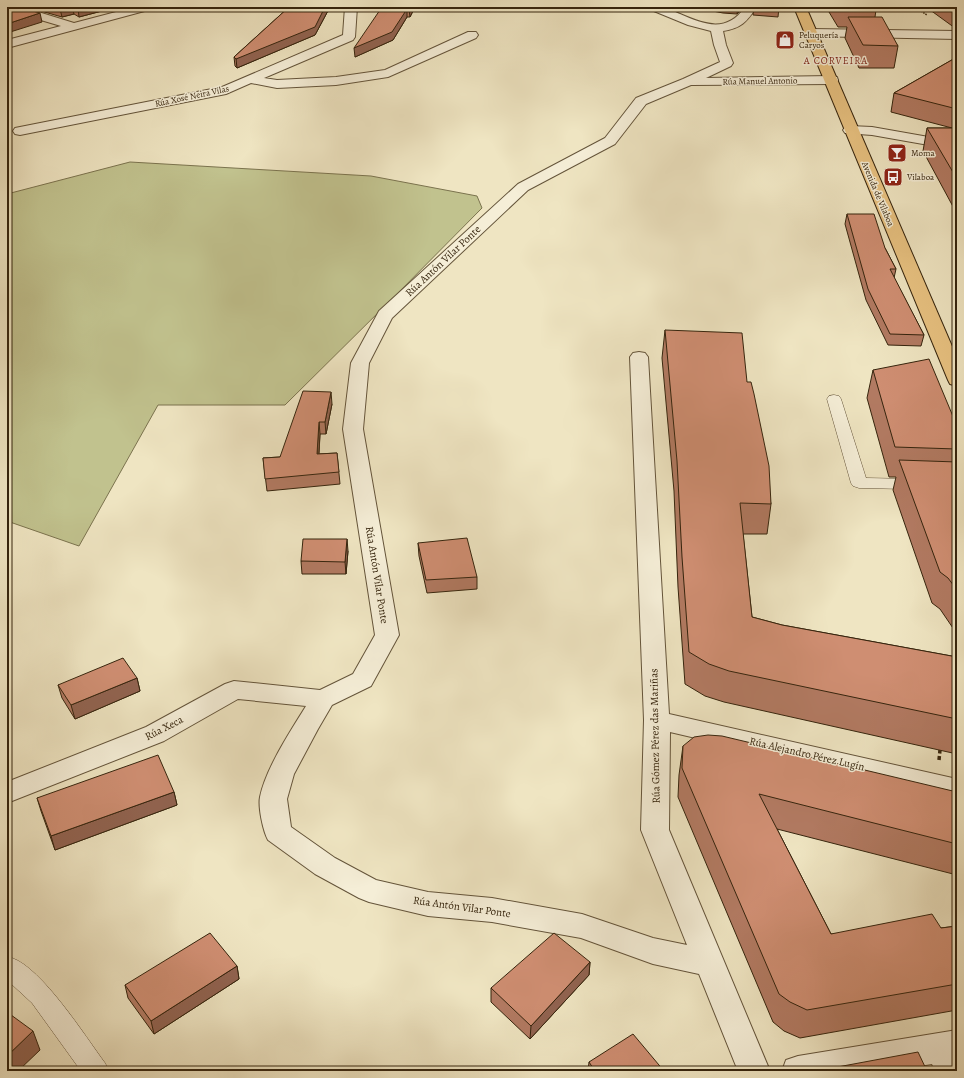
<svg xmlns="http://www.w3.org/2000/svg" width="964" height="1078" viewBox="0 0 964 1078" font-family="Alegreya,serif">
  <style>
    .green { fill: #c1c28e; stroke: #7b734e }
    .lines { fill: none; stroke-linecap: round; stroke-linejoin: round }
    .service-casing { stroke: #64543a; stroke-width: 1 }
    .minor-casing { stroke: #64543a; stroke-width: 2 }
    .trunk-casing { stroke: #35240d; stroke-width: 2 }
    .path-far1 { stroke: #35240d; stroke-width: 1.5; stroke-dasharray: 1.5 1; stroke-linecap: butt }
    .path { stroke: #35240d; stroke-width: 3.5; stroke-dasharray: 4 2.5; stroke-linecap: butt }
    .service { fill: #f5eed7; fill-rule: evenodd }
    .minor { fill: #f5eed7; fill-rule: evenodd }
    .trunk { fill: #e8c281; fill-rule: evenodd }
    .wall { fill: #b27a62; stroke: #35240d }
    .shaded-wall { fill: #916350; stroke: #35240d }
    .building { fill: #cf8e72; stroke: #35240d }
    .labels { text-anchor: middle; dominant-baseline: central; stroke-width: 3; stroke-linejoin: round; paint-order: stroke }
    .far-poi-label { font-size: 9px; fill: #35240d; stroke: #f5eed7; text-anchor: start }
    .far-street-label { font-size: 9px; fill: #35240d; stroke: #f5eed7 }
    .far-neighbourhood-label { font-size: 10px; letter-spacing: 1px; fill: #7a1f14; stroke: #f5eed7 }
    .street-label { font-size: 11px; fill: #35240d; stroke: #f5eed7 }
  </style>
  <rect width="100%" height="100%" fill="#efe5c2"/>
  <filter id="stains"><feTurbulence type="fractalNoise" baseFrequency=".005" numOctaves="4"/><feColorMatrix values="0 0 0 0 .2 0 0 0 0 .09 0 0 0 0 .02 0 0 0 .5 -.17"/></filter>
  <radialGradient id="worn" r=".72"><stop offset=".6" stop-color="#630" stop-opacity="0"/><stop offset="1" stop-color="#630" stop-opacity=".3"/></radialGradient>
  <path class="green" d="M130,162l241,14 106,20 5,12 -87,88 -110,109h-127l-79,141 -72,-25v-327z"/>
  <g class="lines">
    <g class="service-casing">
      <path id="service" d="M834,395l5,1 2,3 25,79 91,2v10l-98,-2 -6,-2 -2,-3 -24,-84 2,-3z
        M12,958c30,10 73,78 93,105l4,8h-28l-49,-68 -25,-23v-20z"/>
    </g>
    <g class="minor-casing">
      <path id="minor" d="M7,7h15l52,16 61,-16h19l-2,2 -145,39v-8l54,-14 -54,-16z
        M345,7h12l-2,30 -2,3 -89,38 13,2 59,-3 49,-7 83,-38h8l2,3 -2,3 -88,39 -52,8 -59,3 -26,-5 -25,11 -206,41 -5,-1 -2,-3 2,-3 5,-1 202,-40 121,-52z
        M647,7c5,0 11,-1 16,0 5,1 12,5 17,7 25,11 47,19 65,-7h12c-11,15 -15,21 -34,24l3,14 7,18 -2,3 -25,12 126,-2 5,1 1,3 -1,3 -5,1 -141,1 -45,19 -31,40 -87,46 -136,128 -23,45 -6,66 36,206 -28,51 -39,19 -14,24 -24,45 -7,25 4,28 44,31 41,22 52,12 64,6 90,16 71,24 34,7 -46,-115 3,-110 -14,-363 3,-4 6,-1 6,1 3,4 21,357 288,65v20l-287,-67 -1,98 101,241h-32l-39,-97 -46,-10 -72,-26 -89,-16 -64,-6 -59,-14 -10,-4 -44,-24 -47,-34c-5,-9 -10,-33 -8,-43 6,-29 30,-65 46,-91l-68,-7 -74,42 -157,62v-21l139,-55 79,-43 9,-3 86,9 33,-16 22,-39 -32,-206 8,-66 28,-52 139,-127 87,-46 31,-40 47,-19 37,-17 -6,-17 -3,-14 -23,-6 -39,-16z
        M811,29l146,2v8l-150,-3 -2,-3 2,-3z
        M850,126l22,1 85,15v8l-85,-15 -27,-2 -2,-3 2,-3z
        M957,1030v41h-22l-3,-7 -44,7h-106l4,-11 12,-4z"/>
    </g>
    <g class="trunk-casing">
      <path id="trunk" d="M794,7h12l151,351v28l-7,-2 -2,-4z"/>
    </g>
    <path class="path-far1" d="M915,7l12,8"/>
    <path class="path" d="M939,760l1,-10"/>
    <use href="#service" class="service"/>
    <use href="#minor" class="minor"/>
    <use href="#trunk" class="trunk"/>
  </g>
  <path class="wall" d="M27,7h90l-38,10 -5,-3 -12,3z
    M289,7h41l-15,28 -78,33 -2,-2 -1,-9z
    M382,7h33l-5,10h-3l-14,23 -38,17z
    M692,7h52l-7,7 -14,-1z
    M754,7h25l-1,10 -25,-2z
    M826,7h48l2,3 -1,7 23,29 -4,22h-35l-14,-30 2,-11h-9z
    M926,7h31v21h-2z
    M957,57v157l-34,-63 4,-23h25l-61,-16 3,-19z
    M847,214l38,34 11,21 -2,9 30,57 -3,11 -33,-1 -22,-45 -21,-76z
    M665,330l82,52 24,122 -4,30h-24l9,83 30,8 175,32v97l-233,-52 -19,-6 -20,-12 -7,-97 -4,-96 -12,-133z
    M873,370l84,56v208l-17,-25 -8,-6 -39,-113 3,-13h-7l-22,-79z
    M332,404l-6,30h-6l-1,20 18,-1 3,31 -73,7 -4,-33 17,-1z
    M418,543l59,34v12l-50,4 -8,-37z
    M348,551l-2,23h-44l-1,-13z
    M137,678l3,13 -65,28 -13,-21 -4,-13z
    M683,746l274,46v83l-180,-46 54,105 110,-6 16,-2v84l-157,28 -16,-7 -11,-9 -95,-225 1,-22z
    M174,792l3,13 -122,45 -14,-39 -4,-13z
    M590,962l-1,13 -59,64 -39,-37v-14z
    M237,966l2,13 -85,55 -26,-36 -3,-13z
    M589,1062l75,9h-76z"/>
  <path class="shaded-wall" d="M69,7h3l2,7 -12,3 -2,-8z
    M83,7h34l-38,10 -1,-9z
    M325,7h5l-15,28 -78,33 -1,-9z
    M410,7h5l-5,10 -1,-8z
    M738,7h6l-7,7z
    M407,9v8l-14,23 -38,17 -1,-9z
    M40,13l2,9 -35,11v-9z
    M331,392l1,12 -6,30 -1,-12z
    M319,422l1,12 -2,32 -1,-12z
    M347,539l1,12 -2,23 -1,-12z
    M137,678l3,13 -65,28 -4,-14z
    M174,792l3,13 -122,45 -4,-14z
    M590,962l-1,13 -59,64 1,-13z
    M237,966l2,13 -85,55 -3,-13z
    M33,1031l7,19 -22,21h-11v-15z"/>
  <path class="building" d="M7,7h11l22,6 -33,11z
    M53,7h16l-9,2z
    M75,7h8l-5,1z
    M289,7h36l-10,20 -79,32 -2,-2z
    M382,7h28l-1,2h-2l-15,23 -38,16z
    M754,7h25v2z
    M840,7h34l2,3 -36,-2z
    M848,17h34l16,29 -35,-1z
    M957,57v52l-63,-16z
    M927,128h30v51z
    M847,214h27l11,34 11,21h-6l34,66 -34,-1 -22,-45z
    M665,330l77,3 5,49h4l3,12 15,72 2,38 -31,-1 12,114 30,8 175,32v62l-228,-48 -20,-7 -20,-12 -7,-95 -5,-96z
    M929,359l28,67v23l-62,-2 -22,-77z
    M303,391l28,1 -6,30h-6l-2,32 20,-1 2,19 -74,7 -2,-21 17,-1z
    M899,460l58,2v128l-9,-12 -8,-6z
    M467,538l10,39 -51,3 -8,-37z
    M303,539h44l-2,23 -44,-1z
    M123,658l14,20 -66,27 -13,-20z
    M708,735l14,1 235,56v52l-198,-50 72,140 101,-20 9,14 16,-2v58l-150,26 -17,-8 -11,-8 -97,-226 1,-22 11,-9z
    M158,755l16,37 -123,44 -14,-38z
    M210,933l27,33 -86,55 -26,-36z
    M554,933l36,29 -59,64 -40,-38z
    M7,1012l26,19 -26,25z
    M633,1034l31,37h-69l-6,-9z
    M918,1052l9,19h-111z"/>
  <defs>
    <g id="shop-square" transform="scale(1)"><rect x="-9" y="-9" width="18" height="18" rx="4" fill="#8f2418" stroke="#f5eed7"/><path d="M-5-2.5h2.3a2.7 3.5 0 0 1 5.4 0H5L5.5 6h-11ZM-1.5-2.5h3a1.5 2.3 0 0 0-3 0Z" fill="#fff"/></g>
    <g id="bar-square" transform="scale(1)"><rect x="-9" y="-9" width="18" height="18" rx="4" fill="#8f2418" stroke="#f5eed7"/><path d="M-6-5H6L.8 .8V4.5H3.5V6h-7V4.5H-.8V.8Z" fill="#fff"/></g>
    <g id="bus-square" transform="scale(1)"><rect x="-9" y="-9" width="18" height="18" rx="4" fill="#8f2418" stroke="#f5eed7"/><path d="M-5-6H5V4H4V6H2V4H-2V6H-4V4H-5ZM-3.5-4V0h7V-4ZM-3.5 1.2v1.5H-2V1.2ZM2 1.2v1.5H3.5V1.2Z" fill="#fff"/></g>
  </defs>
  <g fill-rule="evenodd">
    <use href="#shop-square" x="785" y="40"/>
    <use href="#bar-square" x="897" y="153"/>
    <use href="#bus-square" x="893" y="177"/>
  </g>
  <g class="labels">
    <g class="far-poi-label">
      <text x="799" y="35">Peluquería<tspan x="799" dy="10">Caryos</tspan></text>
      <text x="911" y="153">Moma</text>
      <text x="907" y="177">Vilaboa</text>
    </g>
    <g class="far-street-label">
      <text transform="translate(760 81) rotate(-1)">Rúa Manuel Antonio</text>
      <text transform="translate(192 96) rotate(-12)">Rúa Xosé Neira Vilas</text>
      <text transform="translate(878 194) rotate(67)">Avenida de Vilaboa</text>
    </g>
    <g class="far-neighbourhood-label">
      <text x="836" y="60">A CORVEIRA</text>
    </g>
    <g class="street-label">
      <text transform="translate(443 261) rotate(-43)">Rúa Antón Vilar Ponte</text>
      <text transform="translate(377 575) rotate(81)">Rúa Antón Vilar Ponte</text>
      <text transform="translate(164 728) rotate(-27)">Rúa Xeca</text>
      <text transform="translate(655 736) rotate(-91)">Rúa Gómez Pérez das Mariñas</text>
      <text transform="translate(807 754) rotate(13)">Rúa Alejandro Pérez Lugín</text>
      <text transform="translate(462 907) rotate(8)">Rúa Antón Vilar Ponte</text>
    </g>
  </g>
  <rect width="964" height="1078" fill="none" stroke="#efe5c2" stroke-width="24"/>
  <rect x="8" y="8" width="948" height="1062" fill="none" stroke="#35240d" stroke-width="2"/>
  <rect x="12" y="12" width="940" height="1054" fill="none" stroke="#35240d"/>
  <rect width="100%" height="100%" filter="url(#stains)"/>
  <rect width="100%" height="100%" fill="url(#worn)"/>
</svg>
